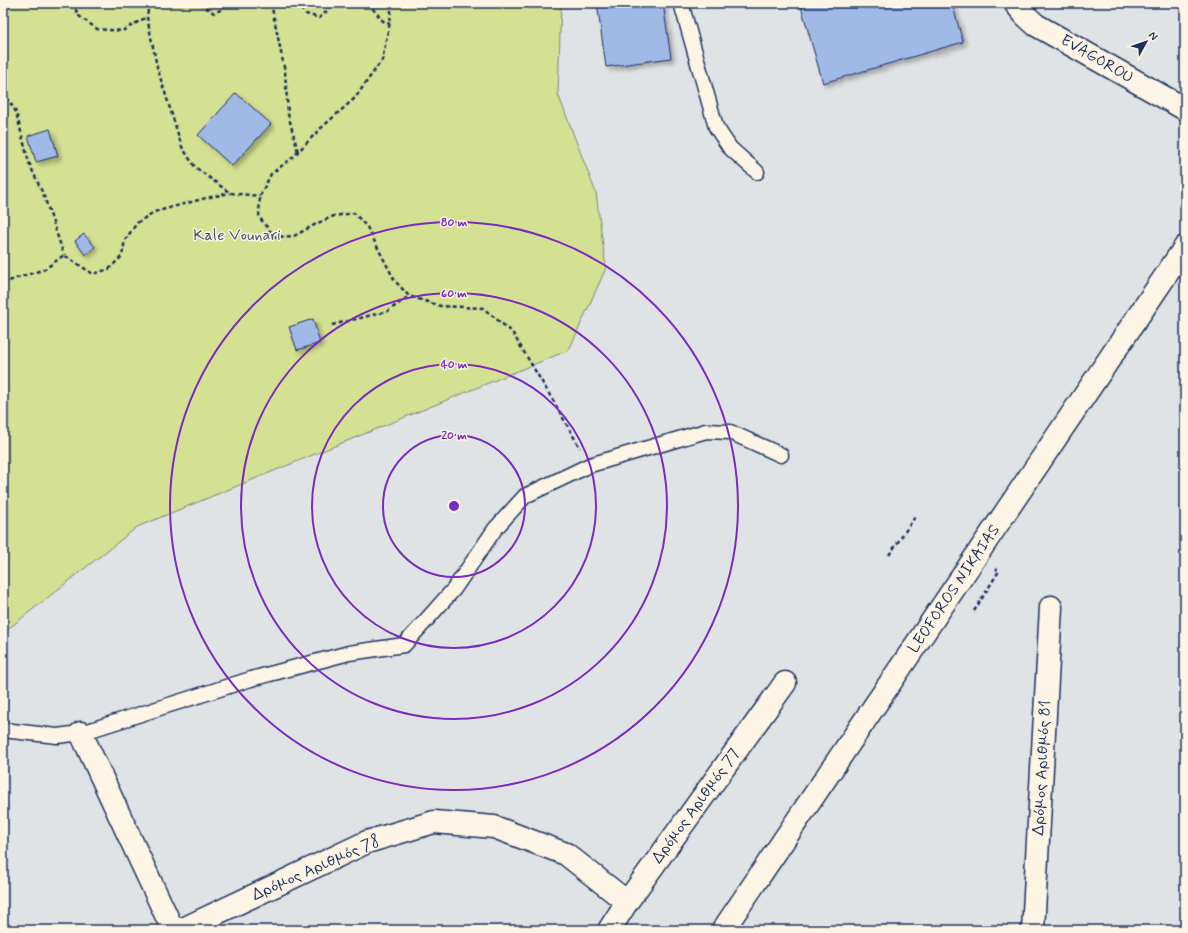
<svg xmlns="http://www.w3.org/2000/svg" width="1188" height="933" viewBox="0 0 1188 933" font-family="Mynerve,sans-serif">
  <style>
    .green { fill: #d4e092; stroke: #788878 }
    .building { fill: #a0b9e6; stroke: #1b2f5e; filter: url(#shadow) }
    .lines { fill: none; stroke-linecap: round; stroke-linejoin: round }
    .lane-casing { stroke: #1b2f5e; stroke-width: 17 }
    .street-casing { stroke: #1b2f5e; stroke-width: 25 }
    .secondary-casing { stroke: #1b2f5e; stroke-width: 25 }
    .path { stroke: #1b2f5e; stroke-width: 2.5; stroke-dasharray: 4 3; stroke-linecap: butt }
    .lane { stroke: #fcf5e5; stroke-width: 14 }
    .street { stroke: #fcf5e5; stroke-width: 22 }
    .secondary { stroke: #fcf5e5; stroke-width: 22 }
    .ring { fill: none; stroke: #7b2cbf; stroke-width: 2 }
    .labels { text-anchor: middle; dominant-baseline: central; stroke-width: 3; stroke-linejoin: round; paint-order: stroke }
    .street-label { font-size: 16px; fill: #1b2f5e; stroke: #fcf5e5 }
    .park-label { font-size: 16px; fill: #405268; stroke: #fcf5e5 }
    .centre { fill: #7b2cbf; stroke: #fcf5e5; stroke-width: 2 }
    .ring-label { font-size: 12px; text-anchor: middle; font-weight: bold; fill: #7b2cbf; stroke: #fcf5e5; stroke-width: 3; stroke-linejoin: round; paint-order: stroke }
  </style>
  <defs>
    <filter id="shadow"><feDropShadow dx="3.5" dy="3.5" stdDeviation="2" flood-color="#0004"/></filter>
  </defs>
  <rect width="100%" height="100%" fill="#e0e3e5"/>
  <filter id="ink" filterUnits="userSpaceOnUse"><feTurbulence type="fractalNoise" baseFrequency=".025" numOctaves="2"/><feDisplacementMap in="SourceGraphic" scale="8" xChannelSelector="R" yChannelSelector="G"/><feConvolveMatrix kernelMatrix="1 2 1 2 8 2 1 2 1" color-interpolation-filters="sRGB"/></filter>
  <g filter="url(#ink)">
    <path class="green" d="M3,3h558l-3,91 38,99 10,75 -37,82 -432,177 -134,106z"/>
    <path class="building" d="M597,3h66l8,55 -65,9z
      M800,3h152l11,39 -140,41z
      M236,93l35,31 -39,42 -34,-31z
      M50,129l8,27 -22,6 -8,-26z
      M84,234l11,13 -10,8 -10,-14z
      M313,319l7,24 -23,7 -8,-23z"/>
    <g class="lines">
      <g class="lane-casing">
        <path id="lane" d="M681,3l35,124 14,21 27,24
          M3,730l54,6 24,-3 170,-54 98,-26 55,-8 50,-56 41,-60 30,-33 65,-31 116,-34 24,1 51,23"/>
      </g>
      <g class="street-casing">
        <path id="street" d="M1015,3l10,12 11,10 149,84
          M81,733l92,197
          M181,930l186,-88 67,-20 60,5 72,27 61,48
          M609,930l18,-28 158,-219
          M1033,930l18,-323"/>
      </g>
      <g class="secondary-casing">
        <path id="secondary" d="M723,930l462,-683"/>
      </g>
      <path class="path" d="M72,3l7,13 18,13 25,2 25,-14
        M149,3l-2,14 10,50 25,80 13,20 35,26 30,3
        M200,3l5,4 9,6 8,-4 3,-6
        M271,3l14,69 3,42 10,38
        M296,3l10,11 13,4 8,-7 5,-8
        M368,3l15,18 7,3
        M392,3l-3,24 -7,33 -27,38 -35,31 -28,29 -21,16 -11,22 -1,21 16,20 19,-1 24,-13 16,-7 20,-3 13,14 28,54 14,15 31,10 43,2 29,24 42,70 26,46
        M3,91l13,21 13,51 15,33 20,59
        M3,284l11,-5 31,-10 19,-14 29,19 16,-5 13,-13 3,-16 12,-17 17,-11 52,-14 24,-5
        M332,325l56,-14 21,-15
        M889,555l26,-38
        M974,611l25,-40 -3,-2"/>
      <use href="#lane" class="lane"/>
      <use href="#street" class="street"/>
      <use href="#secondary" class="secondary"/>
    </g>
  </g>
  <g class="ring">
    <circle cx="454" cy="506" r="71"/>
    <circle cx="454" cy="506" r="142"/>
    <circle cx="454" cy="506" r="213"/>
    <circle cx="454" cy="506" r="284"/>
  </g>
  <g class="labels">
    <g class="street-label">
      <text transform="translate(1097 59) rotate(30)">EVAGOROU</text>
      <text transform="translate(954 589) rotate(-56)">LEOFOROS NIKAIAS</text>
      <text transform="translate(1042 768) rotate(-87)">Δρόμος Αριθμός 81</text>
      <text transform="translate(696 806) rotate(-54)">Δρόμος Αριθμός 77</text>
      <text transform="translate(316 868) rotate(-24)">Δρόμος Αριθμός 78</text>
    </g>
    <g class="park-label">
      <text x="237" y="235">Kale Vounari</text>
    </g>
  </g>
  <circle cx="454" cy="506" r="6" class="centre"/>
  <g class="ring-label">
    <text x="454" y="226">80 m</text>
    <text x="454" y="297">60 m</text>
    <text x="454" y="368">40 m</text>
    <text x="454" y="439">20 m</text>
  </g>
  <rect width="1188" height="933" fill="none" stroke="#fcf5e5" stroke-width="16"/>
  <rect x="8" y="8" width="1172" height="917" fill="none" stroke="#1b2f5e" stroke-width="1.5" filter="url(#ink)"/>
  <g transform="translate(1146 42) rotate(50)" stroke="#fcf5e5" stroke-width="3" paint-order="stroke">
  <path d="M0-3L7 15L0 10L-7 15Z" fill="#1b2f5e"/>
  <text y="-6" font-size="11" font-weight="bold" text-anchor="middle" fill="#1b2f5e">N</text>
  </g>
</svg>
